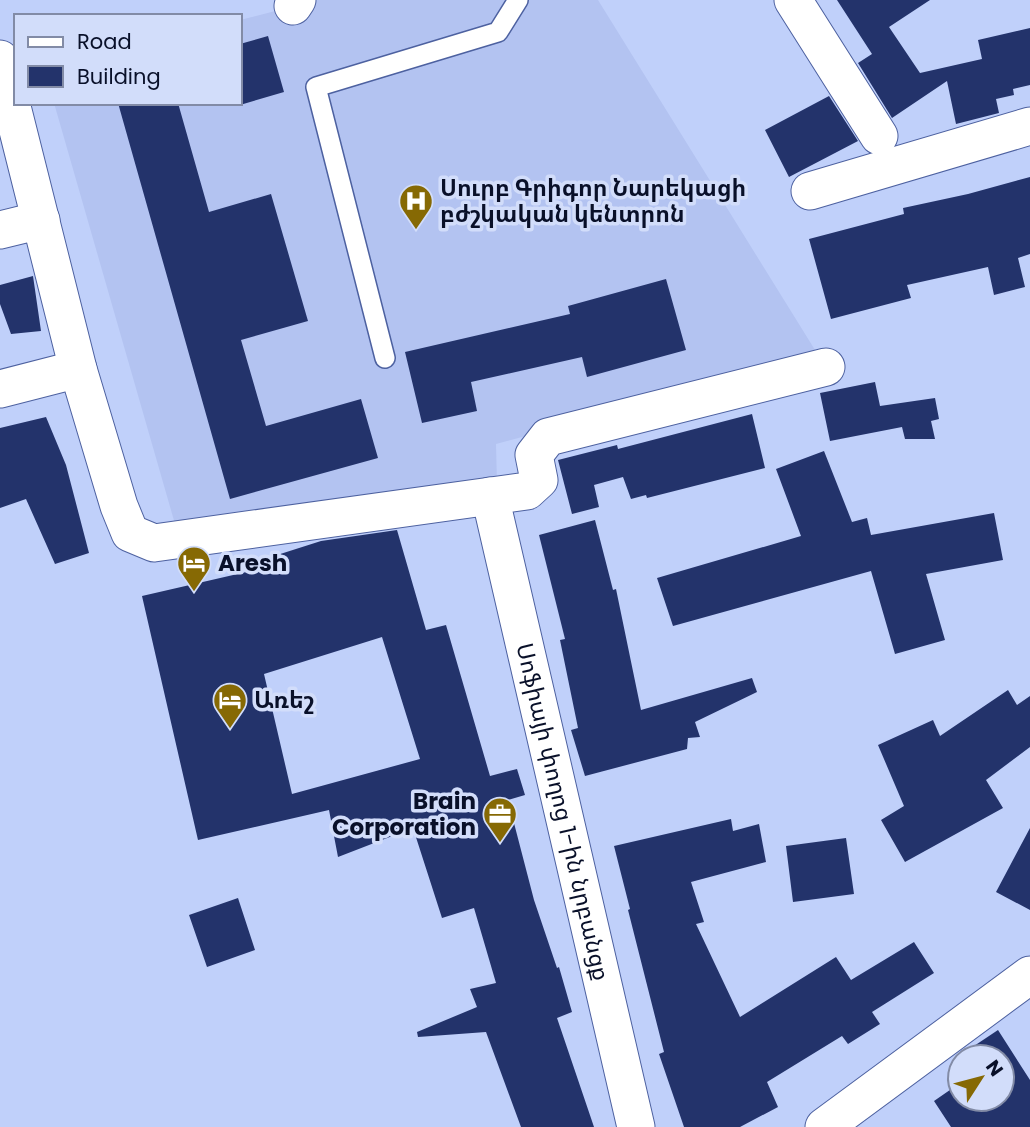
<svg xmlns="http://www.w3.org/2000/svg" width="1030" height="1127" viewBox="0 0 1030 1127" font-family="Poppins,'Noto Sans Armenian',sans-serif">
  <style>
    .built { fill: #b3c3f1 }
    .building { fill: #23336b; fill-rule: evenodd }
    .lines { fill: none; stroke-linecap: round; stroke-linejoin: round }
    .service-casing { stroke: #4d61a0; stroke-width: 22 }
    .minor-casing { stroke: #4d61a0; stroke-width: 39 }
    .service { stroke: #fff; stroke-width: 19 }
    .minor { stroke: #fff; stroke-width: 37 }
    .labels { text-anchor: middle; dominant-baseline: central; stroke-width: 7; stroke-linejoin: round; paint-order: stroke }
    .poi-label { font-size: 23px; font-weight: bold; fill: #091029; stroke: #d2ddfa; text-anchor: start }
    .street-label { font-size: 23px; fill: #091029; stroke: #d2ddfa }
  </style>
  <rect width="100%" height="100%" fill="#c0d0fa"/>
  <path class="built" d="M318,0h280l222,358 -324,86 1,40 -322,40 -121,-421h186v-83z"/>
  <path class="building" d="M837,0h93l-41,27 31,46 62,-14 -4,-19 52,-12v57l-17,4 1,6 -18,4 3,14 -43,11 -9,-43 -55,37 -34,-55 14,-9z
    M268,36l16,56 -44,13v-61z
    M829,96l29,45 -69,36 -24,-47z
    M118,103h60l31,109 62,-18 37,127 -67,19 25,86 95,-27 17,59 -148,41z
    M1030,177v77l-12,4 7,29 -31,8 -6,-28 -81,18 4,13 -80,21 -22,-80 95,-25 -1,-6 65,-14z
    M33,276l8,55 -30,3 -11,-30v-19z
    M666,279l20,71 -99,27 -5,-20 -111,25 6,29 -55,12 -17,-71 165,-38 -2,-8z
    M875,382l5,24 55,-8 4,21 -8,2 4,18h-30l-3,-12 -72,14 -10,-48z
    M752,414l13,54 -118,30 -1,-3 -15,4 -8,-22 -29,8 5,22 -27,7 -14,-54 59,-15 1,4z
    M46,417l20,48 23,88 -34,11 -29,-65 -26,9v-80z
    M824,451l28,71 15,-4 4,17 123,-22 9,47 -77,14 19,66 -50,14 -24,-83 -198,55 -16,-48 144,-42 -25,-67z
    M595,520l18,70 3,-1 25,121 111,-32 5,14 -62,30 5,15 -12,1 -1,11 -102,27 -14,-46 7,-2 -18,-88 5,-1 -26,-104z
    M397,530l29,100 20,-5 44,151 27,-7 8,26 -17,5 26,100 23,68 2,-1 13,45 -15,6 37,109h-73l-35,-95 -68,5 -1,-5 60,-25 -7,-18 26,-6 -22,-75 -32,10 -29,-90 -75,29 -9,-47 -131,30 -56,-244 135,-31 -3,-9 47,-15zM382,637l38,122 -128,35 -28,-120z
    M1008,690l9,15 13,-9v51l-44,33 17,28 -98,54 -24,-42 23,-14 -26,-61 55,-25 7,16z
    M731,819l2,12 26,-7 7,38 -75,20 13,40 -8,2 44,93 96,-60 15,23 63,-38 20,31 -62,39 8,12 -32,20 -6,-8 -75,46 11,25 -38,20h-56l-25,-73 5,-2 -36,-142 2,-1 -16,-63z
    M1030,828v82l-34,-18z
    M846,838l8,56 -61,8 -7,-56z
    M238,898l17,52 -48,17 -18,-52z
    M998,1030l32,50v47h-79l-17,-26 26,-18v16h42v-42l-42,1 -1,-2z"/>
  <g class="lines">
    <g class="service-casing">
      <path id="service" d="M385,358l-69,-271 182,-55 20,-32"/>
    </g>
    <g class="minor-casing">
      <g id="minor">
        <path d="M793,0l86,136"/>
        <path d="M293,6l4,-6"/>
        <path d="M0,59l78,310 41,137 11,27 24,10 373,-52 12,-11 -5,-25 14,-18 278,-70"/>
        <path d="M810,191l220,-65"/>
        <path d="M0,230l41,-10"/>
        <path d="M0,389l78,-20"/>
        <path id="s1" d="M490,496l146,631"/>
        <path d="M824,1127l206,-152"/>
      </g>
    </g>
    <use href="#service" class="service"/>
    <use href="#minor" class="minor"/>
  </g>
  <defs>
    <g id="hospital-pin" transform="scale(1.75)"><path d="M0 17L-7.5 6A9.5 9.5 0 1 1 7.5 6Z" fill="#866904" stroke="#d2ddfa"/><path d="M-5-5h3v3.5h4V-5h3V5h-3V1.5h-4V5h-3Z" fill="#fff"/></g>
    <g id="hotel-pin" transform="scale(1.75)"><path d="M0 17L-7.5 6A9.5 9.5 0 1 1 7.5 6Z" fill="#866904" stroke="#d2ddfa"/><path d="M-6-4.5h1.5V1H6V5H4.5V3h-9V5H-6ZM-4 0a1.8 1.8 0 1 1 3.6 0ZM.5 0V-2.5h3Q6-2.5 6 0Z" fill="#fff"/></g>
    <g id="office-pin" transform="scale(1.75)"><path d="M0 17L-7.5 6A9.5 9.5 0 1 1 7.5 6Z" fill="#866904" stroke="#d2ddfa"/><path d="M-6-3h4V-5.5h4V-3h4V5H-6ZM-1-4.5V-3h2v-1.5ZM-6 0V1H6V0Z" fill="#fff"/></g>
  </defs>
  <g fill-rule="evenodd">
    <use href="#hospital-pin" x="416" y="201"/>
    <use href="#hotel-pin" x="194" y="563"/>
    <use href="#hotel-pin" x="230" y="700"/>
    <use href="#office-pin" x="500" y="814"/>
  </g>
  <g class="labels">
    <g class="poi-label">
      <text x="440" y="188">Սուրբ Գրիգոր Նարեկացի<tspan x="440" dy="26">բժշկական կենտրոն</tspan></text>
      <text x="218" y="563">Aresh</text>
      <text x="254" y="700">Առեշ</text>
      <text x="476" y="801" text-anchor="end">Brain<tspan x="476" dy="26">Corporation</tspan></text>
    </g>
    <g class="street-label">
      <text stroke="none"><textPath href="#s1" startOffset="324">Սոֆիայի փողոց 1-ին նրբանցք</textPath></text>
    </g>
  </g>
  <rect x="14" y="14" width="228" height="91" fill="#d2ddfa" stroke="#828ba6" stroke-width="2"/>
  <rect x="28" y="37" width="35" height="10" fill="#ffffff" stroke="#828ba6" stroke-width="2"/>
  <text x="77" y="49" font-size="21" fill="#091029">Road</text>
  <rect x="28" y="66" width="35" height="21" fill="#23336b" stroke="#828ba6" stroke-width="2"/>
  <text x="77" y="84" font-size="21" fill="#091029">Building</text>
  <g transform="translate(981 1078) rotate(54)"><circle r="33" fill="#d2ddfa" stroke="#828ba6" stroke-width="2"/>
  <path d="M0-5L12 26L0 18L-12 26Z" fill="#866904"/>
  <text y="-10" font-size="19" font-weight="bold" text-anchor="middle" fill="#091029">N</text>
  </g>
</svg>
